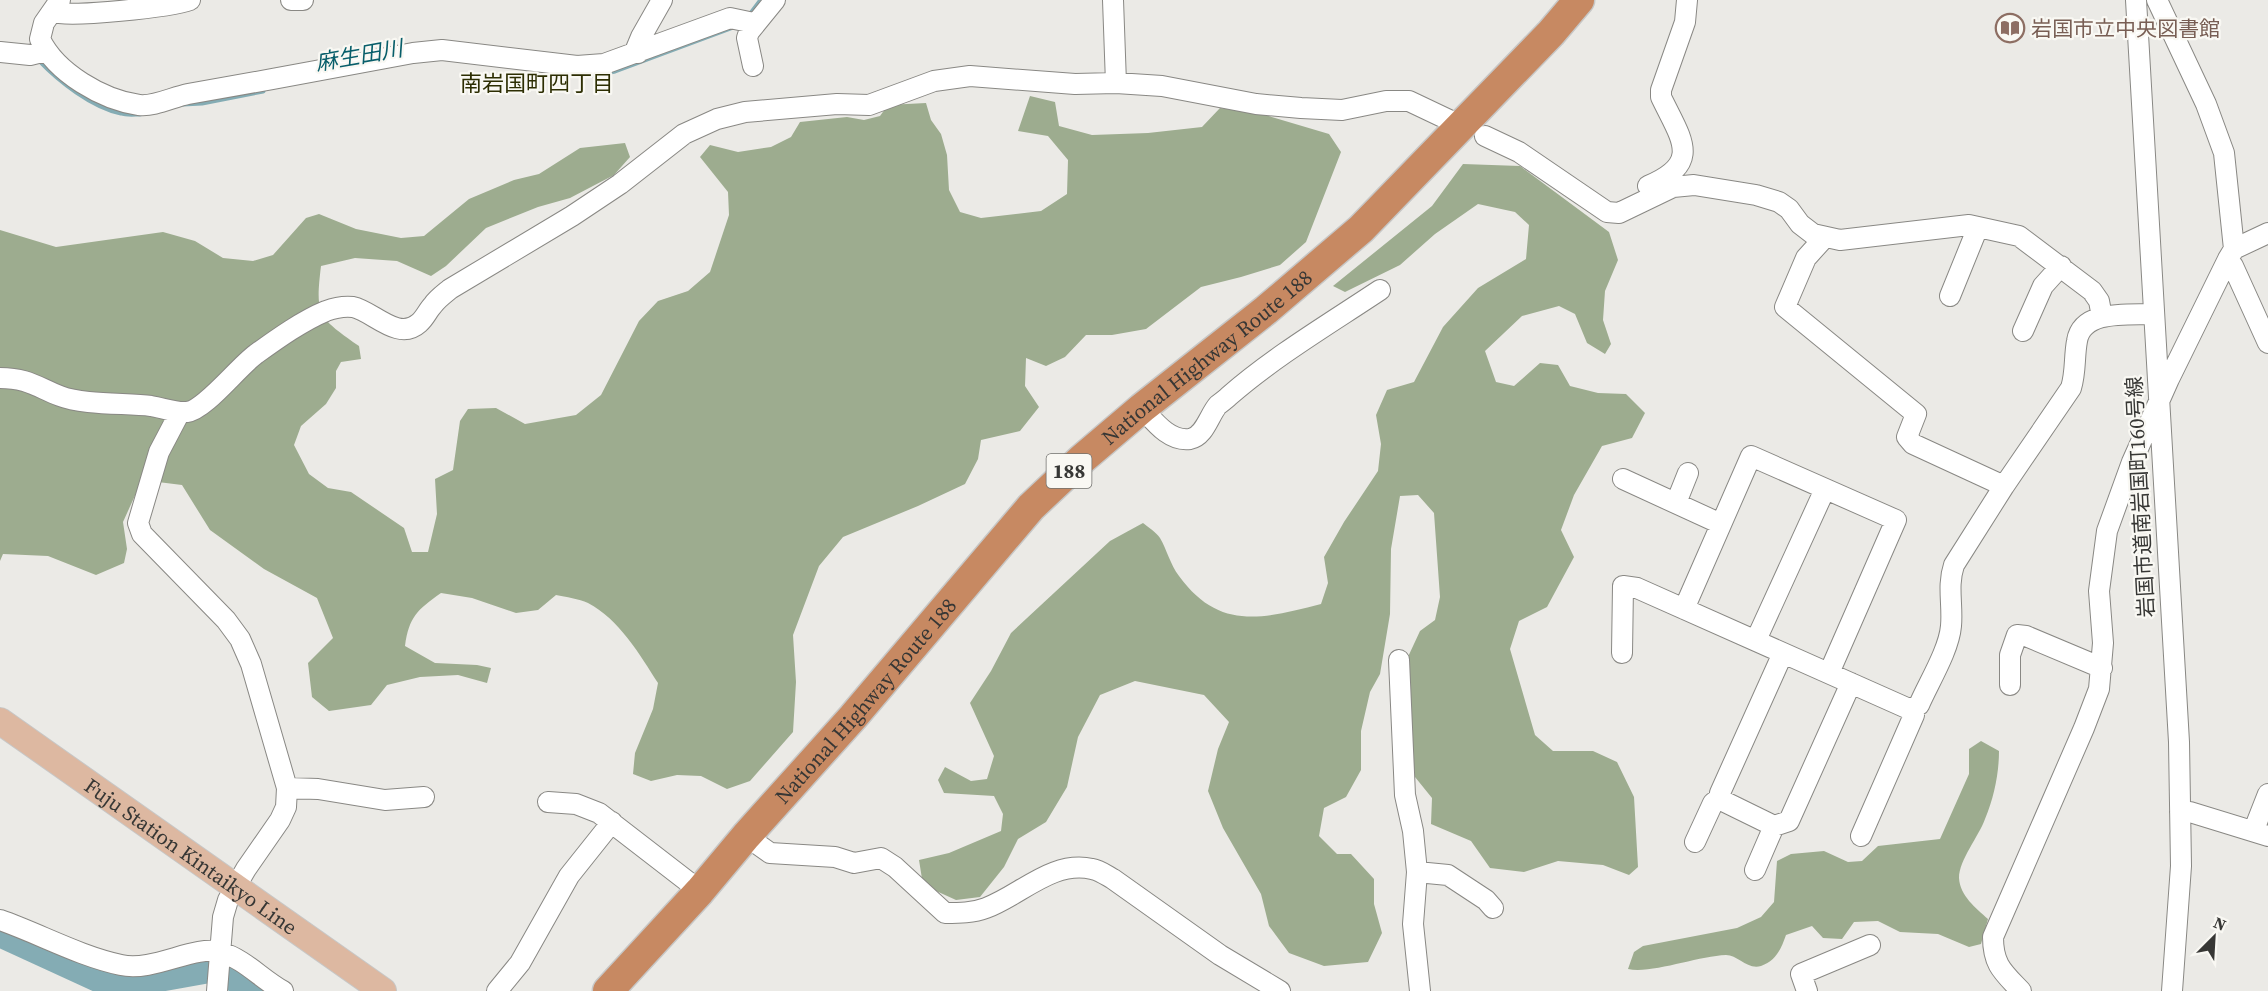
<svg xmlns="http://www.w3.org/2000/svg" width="2268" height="991" viewBox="0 0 2268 991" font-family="'Source Serif 4','Noto Sans JP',serif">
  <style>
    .forest { fill: #9dac8f }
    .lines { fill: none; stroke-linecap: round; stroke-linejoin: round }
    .stream { stroke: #84acb4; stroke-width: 5 }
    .river { stroke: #84acb4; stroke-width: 32 }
    .minor-casing { stroke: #898884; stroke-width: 22 }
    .major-casing { stroke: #c7c7c6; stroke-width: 28 }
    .highway-casing { stroke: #c7c7c6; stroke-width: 33 }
    .minor { stroke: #fff; stroke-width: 20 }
    .major { stroke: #ddb8a1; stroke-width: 26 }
    .highway { stroke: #c78962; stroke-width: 30 }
    .labels { text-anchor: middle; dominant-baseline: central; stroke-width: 4.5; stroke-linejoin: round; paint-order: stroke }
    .shield { fill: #f9f8f3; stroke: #71716e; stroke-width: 1.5 }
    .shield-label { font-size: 20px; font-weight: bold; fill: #373735 }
    .education-label { font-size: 21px; fill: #785e54; stroke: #f9f8f3; text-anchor: start }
    .street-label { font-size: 21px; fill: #373735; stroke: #f9f8f3 }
    .water-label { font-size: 22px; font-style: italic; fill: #085e6a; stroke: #f9f8f3 }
    .neighbourhood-label { font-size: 22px; fill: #2d2e03; stroke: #f9f8f3 }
  </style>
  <rect width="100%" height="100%" fill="#ebeae6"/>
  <path class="forest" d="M1030,96l25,6 4,24 33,9 56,-2 54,-6 18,-19 42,6 67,20 12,18 -35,90 -26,23 -39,12 -40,10 -55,42 -34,6h-26l-21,22 -19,9 -20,-8 -1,28 14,21 -19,24 -39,9 -3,19 -13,25 -47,22 -75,31 -24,29 -26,69 3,47 -3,50 -43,49 -23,8 -26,-13 -24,-1 -26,6 -18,-7 2,-21 18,-44 5,-26c-18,-28 -39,-64 -70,-80 -9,-4 -22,-6 -32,-8l-18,15 -22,3 -44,-15 -31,-5c-24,17 -32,24 -36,53l30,17 42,2 14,3 -4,15 -29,-8 -38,2 -33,8 -16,20 -42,6 -17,-14 -4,-34 25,-25 -16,-40 -53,-29 -54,-39 -28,-45 -40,-5 -19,42 4,27 -3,14 -28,12 -48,-19 -45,-2 -3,7v-331l56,17 107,-15 32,9 28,17 30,3 20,-6 33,-37 13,-4 37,15 45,9 23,-2 45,-37 45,-19 25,-6 41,-26 45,-5 5,14 -16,18 -44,23 -32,9 -52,21 -40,38 -15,10 -34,-15 -42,-3 -34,8c-6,50 -3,51 38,80l2,13 -20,3 -5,9v17l-10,16 -25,22 -7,19 15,29 19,14 23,4 53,36 8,24h16l9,-38 -2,-35 18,-9 7,-49 8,-12 28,-1 29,16 51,-9 25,-20 38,-74 19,-20 30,-10 22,-19 19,-57 -1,-23 -28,-35 10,-12 28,7 33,-5 20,-10 9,-15 47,-5 17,3 16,-4 8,-11 38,-2 5,17 10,14 6,21 2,35 11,22 21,6 60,-7 26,-17 1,-34 -20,-24 -30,-5z
    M1463,164l57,2 89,66 9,28 -13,31 -2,29 8,24 -6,10 -18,-11 -12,-29 -16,-8 -37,10 -37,35 11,31 18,4 26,-23 18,2 12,21 28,7 28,1 19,19 -13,25 -30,8 -28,49 -13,35 13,27 -27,50 -28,14 -9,28 25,86 18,16h40l24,11 17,35 4,70 -9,8 -26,-10 -45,-4 -34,11 -34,-4 -19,-27 -40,-17 1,-26 -17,-21 -8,-79v-39l13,-28 15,-11 5,-23 -6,-84 -16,-18 -18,1 -9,53 -1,65 -10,60 -10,18 -9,39v39l-15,27 -22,11 -5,28 18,18h14l23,25v25l8,29 -14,29 -44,4 -35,-13 -20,-27 -8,-32 -38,-66 -15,-37 10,-42 11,-27 -25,-27 -69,-14 -35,14 -22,42 -11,50 -21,35 -28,17 -14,28 -24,30 -24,3 -33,-15 -4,-25 30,-7 52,-22 2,-17 -9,-18 -50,-3 -6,-13 7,-13 26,14 16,-2 7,-23 -24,-53 21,-32 20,-38 99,-92 33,-18c5,4 13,9 17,15 7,12 10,26 19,38 40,55 84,43 142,28l7,-21 -4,-26 20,-35 34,-51 3,-27 -5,-29 11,-25 27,-8 29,-55 35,-39 48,-29 3,-34 -14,-13 -37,-8 -43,30 -35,31 -55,27 -12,-6 99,-80z
    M1981,741l18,10c0,22 -5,47 -14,68 -6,17 -26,41 -26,59 1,18 17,30 29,41l-7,25 -12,3 -31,-13 -38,-2 -22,-11 -24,1 -12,17 -19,-1 -11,-12 -26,9c-5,14 -10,26 -25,31 -14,4 -23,-11 -35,-11 -28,1 -74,19 -98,14l6,-17 9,-6 94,-18 24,-11 13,-15 3,-41 14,-7 33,-3 24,11 14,-1 16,-15 62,-7 29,-65v-25z"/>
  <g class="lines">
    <path class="stream" d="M752,12l9,-12
      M37,61l2,-1c20,21 53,47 82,53 6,2 13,1 19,1
      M583,75h13l19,-4 121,-45
      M183,104l19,-1 61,-12"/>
    <path class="river" d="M0,931l107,49 18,2 84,-15 23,7 28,17"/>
    <g class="minor-casing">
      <path id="minor" d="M60,0l-16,23 -4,16c16,34 63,61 99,66 15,2 34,-8 49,-11 75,-13 151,-27 225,-41l29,-3 135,16 27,-2 126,-46 19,4 5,4
        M291,0h12
        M1113,0l3,83
        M2136,0l43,742 2,124 -9,125
        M2157,0l49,104 18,49 10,96
        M53,12c16,6 118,-5 137,-12
        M0,52l30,3 16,-4
        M638,53l-2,-4 5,-12 21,-37
        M753,66l-6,-28 2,-6 26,-32
        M1485,136l34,16 88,60 12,1 54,-26 21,-2 62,10 23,7 10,7 11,15 13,10 27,6 129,-15 50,11 73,55 7,10 3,16
        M1648,186c55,-23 33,-47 13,-89v-7l24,-68 2,-22
        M1825,237l-19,21 -21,49 131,107 -9,23 6,7 91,42
        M2228,259l5,7 35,77
        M1950,296l28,-69
        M2023,331l20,-45 18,-20
        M0,378c27,0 37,9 60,18 23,9 66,7 91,10 12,2 24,7 36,6 18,-2 51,-45 69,-58 21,-15 46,-33 70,-43 8,-3 18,-5 27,-4 20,4 45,35 66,16 6,-5 9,-13 14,-18 4,-6 11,-11 17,-16l122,-73 48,-32 64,-50 33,-15 28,-7 92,-8 32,1 65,-24 36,-5 105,8 41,-1 46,3 94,18 45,4 41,2 44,-9h23l40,19
        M1142,408c12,13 27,34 48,31 15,-3 19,-24 28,-34 4,-3 8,-6 11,-9 46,-40 100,-72 151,-106
        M180,412l-21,40 -21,71 4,11 84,86 14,19 11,25 36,124 -1,19 -6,13 -34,49 -18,31 -5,17 -6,74
        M1623,479l98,45
        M1676,503l12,-30
        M1684,609l67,-153 145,64 -67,153
        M1756,640l69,-151
        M1622,653l1,-67 14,2 272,121 10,-4c10,-23 30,-55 32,-79 2,-21 -4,-40 3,-61l50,-79 67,-98c5,-16 3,-31 6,-47 5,-32 52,-26 77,-27
        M1399,660l6,135 8,36 4,41 -4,52 7,67
        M2010,685v-30l7,-20 9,1 76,32
        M287,788l31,1 67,11 39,-3
        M548,802l28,2 23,9 101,78
        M2180,812h10l78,24
        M1774,826l-51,-25 -3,-8 63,-140
        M2255,832l2,-10 11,-28
        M746,836l24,17 65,4 19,6 27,-5 14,9 50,46c14,0 28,0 41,-5 35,-13 66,-48 106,-39 7,1 14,6 21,10l107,76 60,36
        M1861,836l53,-121 -2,-7
        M1695,842l18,-39 8,-6
        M1755,870l19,-44 15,-5 62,-138
        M1417,872l31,3 38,25 7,8
        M0,920c40,14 79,36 121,45 33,7 73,-20 99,-13 25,7 41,27 63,39
        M497,991l23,-28 49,-87 43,-54
        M1807,991l-6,-17 69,-29
        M2021,991c-18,-19 -28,-26 -28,-54l91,-209 15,-39 4,-46 -4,-52 8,-60 25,-69 37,-83 59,-120 6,-10 34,-16"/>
    </g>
    <g class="major-casing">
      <g id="major">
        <path id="s1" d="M0,721l383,270"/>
      </g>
    </g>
    <g class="highway-casing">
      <g id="highway">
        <path id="s2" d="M608,991l92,-100 46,-55 107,-119 178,-210 51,-48 60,-51 124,-98 95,-81 190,-196 28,-33"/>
      </g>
    </g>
    <use href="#minor" class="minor"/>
    <use href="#major" class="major"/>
    <use href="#highway" class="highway"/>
  </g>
  <defs>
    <g id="library-ring" transform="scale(1.5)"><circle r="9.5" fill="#f9f8f3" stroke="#8d6e63" stroke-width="1.5"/><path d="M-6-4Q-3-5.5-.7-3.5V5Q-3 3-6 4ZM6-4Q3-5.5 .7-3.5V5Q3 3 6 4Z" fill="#8d6e63"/></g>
  </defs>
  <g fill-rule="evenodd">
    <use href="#library-ring" x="2010" y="28"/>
  </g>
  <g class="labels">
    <rect class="shield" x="1046.5" y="454" width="45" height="34" rx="4.5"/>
    <g class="shield-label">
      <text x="1069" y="471">188</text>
    </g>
    <g class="education-label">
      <text x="2031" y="28">岩国市立中央図書館</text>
    </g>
    <g class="street-label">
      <text stroke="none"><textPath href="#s2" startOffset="874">National Highway Route 188</textPath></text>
      <text transform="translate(2140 497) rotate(-93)">岩国市道南岩国町160号線</text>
      <text stroke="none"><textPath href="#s2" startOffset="388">National Highway Route 188</textPath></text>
      <text stroke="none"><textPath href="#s1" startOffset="234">Fuju Station Kintaikyo Line</textPath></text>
    </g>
    <g class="water-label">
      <text transform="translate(359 55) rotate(-10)">麻生田川</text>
    </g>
    <g class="neighbourhood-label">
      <text x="537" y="83">南岩国町四丁目</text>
    </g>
  </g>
  <g transform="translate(2214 937) rotate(24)" stroke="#f9f8f3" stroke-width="4.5" paint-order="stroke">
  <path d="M0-4.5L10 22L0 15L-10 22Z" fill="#373735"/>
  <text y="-9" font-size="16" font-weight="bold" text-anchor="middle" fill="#373735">N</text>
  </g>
</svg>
